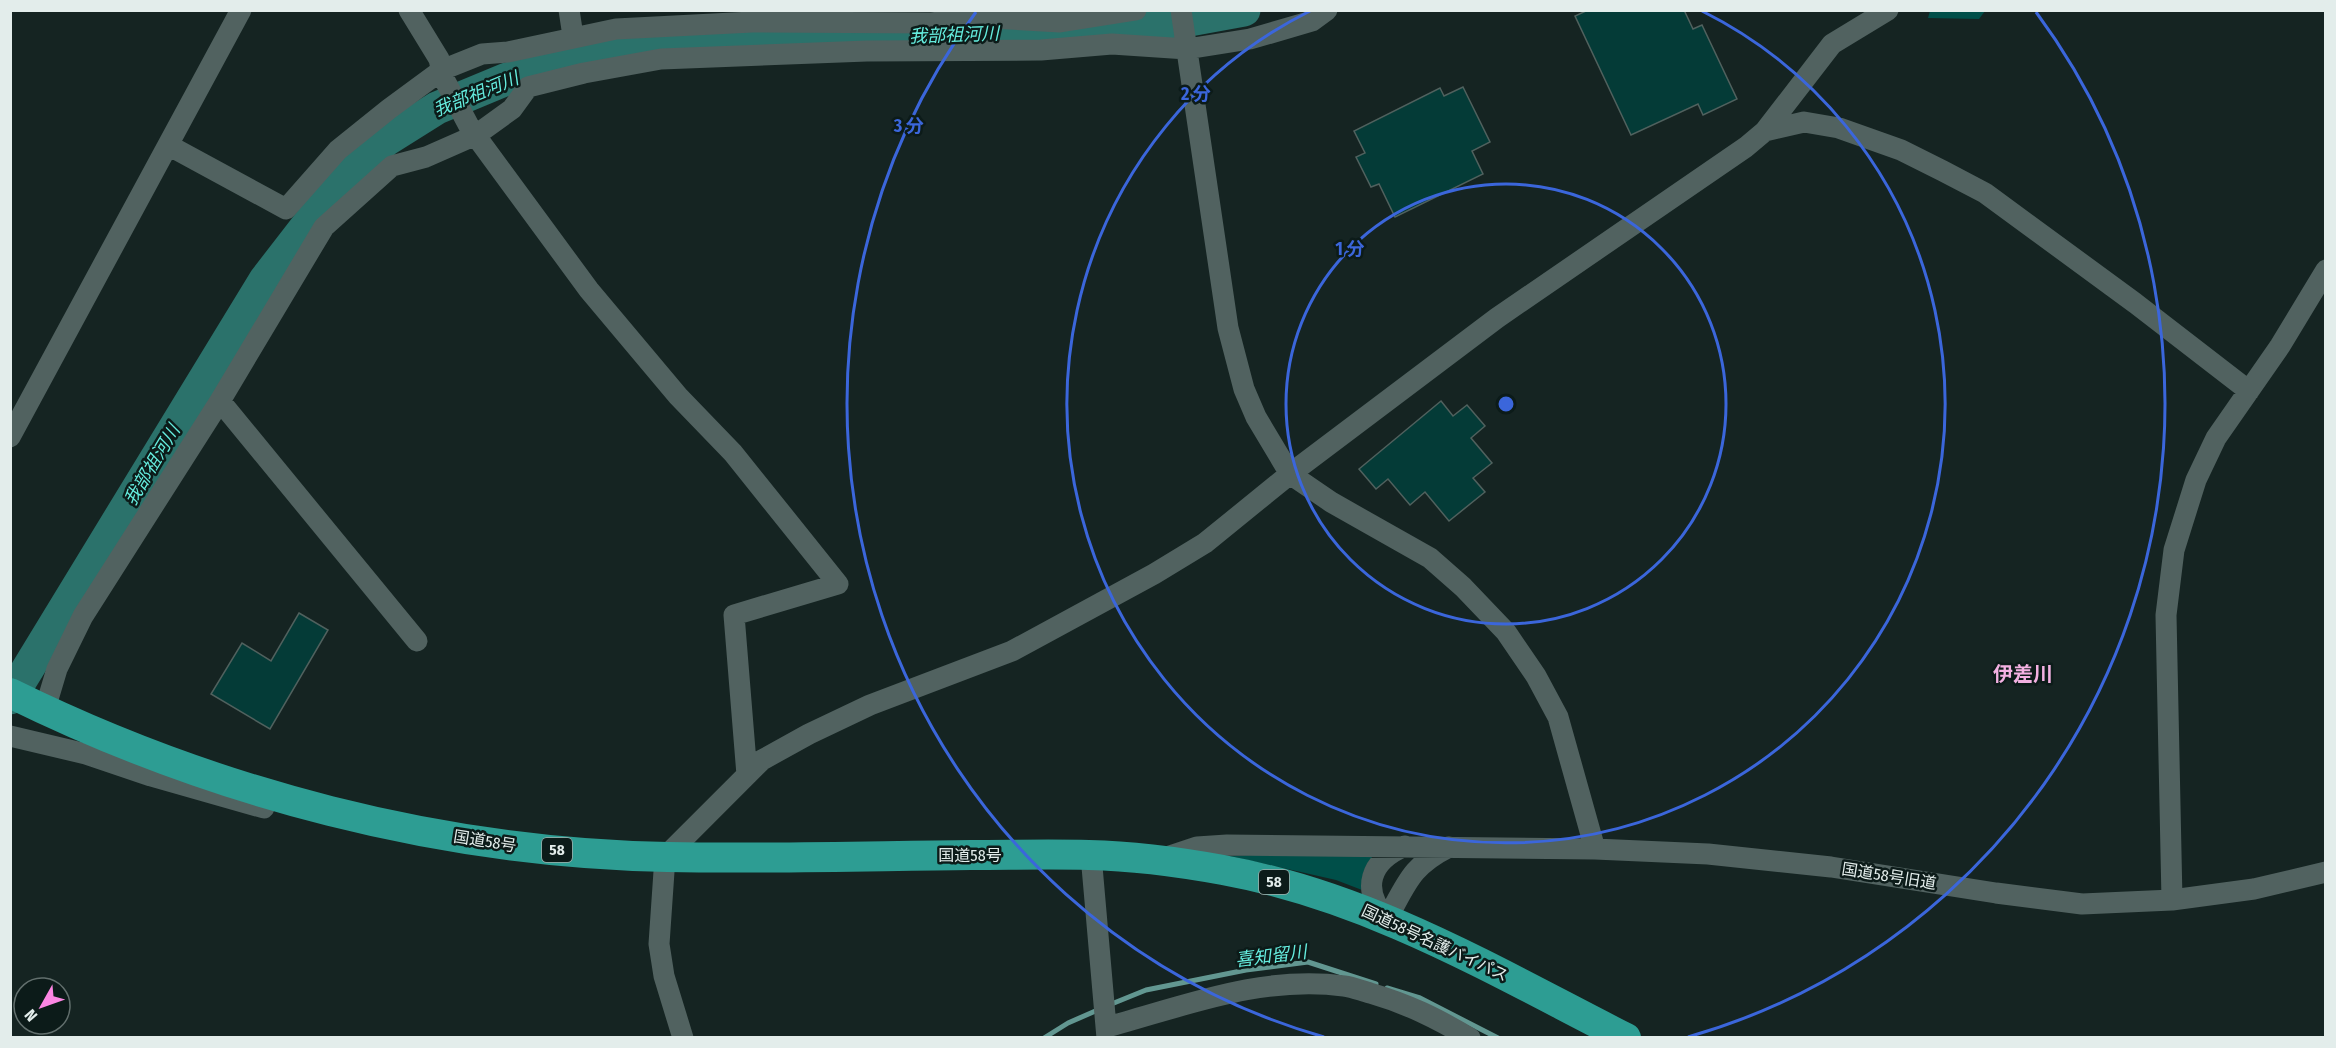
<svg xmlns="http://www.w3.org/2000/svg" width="2336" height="1048" viewBox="0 0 2336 1048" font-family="'Fira Sans Condensed','Noto Sans JP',sans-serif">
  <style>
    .green { fill: #004f49 }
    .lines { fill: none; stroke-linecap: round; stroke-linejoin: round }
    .stream { stroke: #629791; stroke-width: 5 }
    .river { stroke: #2b726b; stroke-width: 33 }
    .building { fill: #043b37; stroke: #50615e; stroke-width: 1.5 }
    .minor { stroke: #516260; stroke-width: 21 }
    .highway { stroke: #2d9d93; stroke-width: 30 }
    .ring { fill: none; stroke: #3b66db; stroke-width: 3 }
    .labels { text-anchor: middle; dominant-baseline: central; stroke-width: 5; stroke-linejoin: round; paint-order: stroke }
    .shield { fill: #0c1b19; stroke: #a2aeac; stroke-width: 1.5 }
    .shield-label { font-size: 15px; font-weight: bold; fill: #e3edeb }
    .street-label { font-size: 16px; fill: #e3edeb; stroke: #0c1b19 }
    .water-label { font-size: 18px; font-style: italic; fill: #65ecde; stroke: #0c1b19 }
    .quarter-label { font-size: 20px; font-weight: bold; fill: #f3b1e2; stroke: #0c1b19 }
    .centre { fill: #3b66db; stroke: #0c1b19; stroke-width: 3 }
    .ring-label { font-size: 18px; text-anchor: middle; font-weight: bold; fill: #3b66db; stroke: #0c1b19; stroke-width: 5; stroke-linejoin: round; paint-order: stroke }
  </style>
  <rect width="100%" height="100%" fill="#152422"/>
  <path class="green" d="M1930,11v-1l55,1 -6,8 -51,-1z
    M1379,850c-13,12 -18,22 -17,40l-26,-10 -106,-24z"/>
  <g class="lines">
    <path class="stream" d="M781,38l1,2
      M1387,988l33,10 78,40
      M1109,1005l37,-15 100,-20 62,-8 68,22
      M1044,1038l24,-15 32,-14"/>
    <path class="river" d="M10,698l255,-418 75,-97 46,-43 51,-32 70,-29 76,-23 62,-12 440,-12 88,-9 71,-13"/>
  </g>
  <path class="building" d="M1588,10h96l9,19 9,-4 35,74 -34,16 -5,-11 -67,31 -56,-119z
    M1463,87l27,55 -18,9 11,23 -88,43 -16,-33 -8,3 -15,-30 9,-4 -11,-22 86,-43 4,8z
    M1441,401l12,15 14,-11 18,21 -14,12 21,25 -19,15 12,14 -36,29 -24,-29 -15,13 -22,-26 -12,10 -17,-20z
    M299,613l29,17 -58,99 -59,-35 31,-51 29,18z"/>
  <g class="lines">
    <path class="minor" d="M409,10l30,49 4,18 27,51 119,162 89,106 55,57 105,131 -104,31 13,160
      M569,10l4,26
      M1181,10l47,318 16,61 12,28 34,57 41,28 99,56 33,29 43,45 30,44 22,41 37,132
      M1765,131l39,-9 35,6 62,22 42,21 42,22 150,110 114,88
      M168,145l118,64 52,-59 51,-41 53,-39 40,-16 26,-2 108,-23 136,-7 180,1 44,-6 84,5 76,-12
      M220,401l104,-174 68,-61 34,-9 50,-22 36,-26 16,-22 56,-14 77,-14 206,-8 174,-1 71,-6 75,5 63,-10 62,-18 15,-11
      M10,437l231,-427
      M45,709l12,-40 26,-53 137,-215 197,240
      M10,736l76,18 65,22 113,32
      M1405,846c-35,15 -45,43 -18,73 20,-36 24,-53 62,-72
      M1091,855l16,183
      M1164,858l33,-11 30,-2 368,4 113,5 123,13 165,26 86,11 90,-4 82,-11 72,-17
      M2172,900l-6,-285 8,-65 22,-70 20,-42 64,-92 46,-76
      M1107,1027c78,-21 154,-52 237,-41 9,1 18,5 26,7 38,11 66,25 100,45
      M683,1038l-19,-62 -5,-32 6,-87 97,-97 47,-26 61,-29 142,-54 142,-77 51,-31 85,-69 207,-156 249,-171 19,-16 67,-87 56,-34"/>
    <path class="highway" d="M10,693c203,100 431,160 658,164 101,2 202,-1 303,-2 39,0 79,-1 118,0 45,1 90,7 134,15 148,27 271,101 403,168"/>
  </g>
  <g class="ring">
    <circle cx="1506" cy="404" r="220"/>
    <path d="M1702 11A439 439 0 1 1 1310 11"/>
    <path d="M1324 1037A659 659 0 0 1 976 12M2036 12A659 659 0 0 1 1688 1037"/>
  </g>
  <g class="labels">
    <g class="shield">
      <rect x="542" y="838" width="30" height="24" rx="4.5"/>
      <rect x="1259" y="870" width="30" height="24" rx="4.5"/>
    </g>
    <g class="shield-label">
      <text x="557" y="850">58</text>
      <text x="1274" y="882">58</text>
    </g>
    <g class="street-label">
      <text transform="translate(485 841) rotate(9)">国道58号</text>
      <text x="970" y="855">国道58号</text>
      <text transform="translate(1889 876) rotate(9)">国道58号旧道</text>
      <text transform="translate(1435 943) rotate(25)">国道58号名護バイパス</text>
    </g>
    <g class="water-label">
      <text transform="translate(954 35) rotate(-2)">我部祖河川</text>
      <text transform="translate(476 94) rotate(-22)">我部祖河川</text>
      <text transform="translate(152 465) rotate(-59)">我部祖河川</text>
      <text transform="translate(1271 956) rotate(-7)">喜知留川</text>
    </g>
    <g class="quarter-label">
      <text x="2023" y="674">伊差川</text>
    </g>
  </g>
  <circle cx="1506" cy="404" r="9" class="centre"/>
  <g class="ring-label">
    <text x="1196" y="100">2 分</text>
    <text x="909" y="132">3 分</text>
    <text x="1350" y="255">1 分</text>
  </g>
  <rect width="2336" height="1048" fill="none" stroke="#e3edeb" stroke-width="24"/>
  <g transform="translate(42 1006) rotate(230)"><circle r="28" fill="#0c1b19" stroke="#626f6d" stroke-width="1.5"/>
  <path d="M0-4.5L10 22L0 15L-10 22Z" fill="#fc86e3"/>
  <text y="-9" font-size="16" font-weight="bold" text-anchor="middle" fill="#e3edeb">N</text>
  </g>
</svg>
